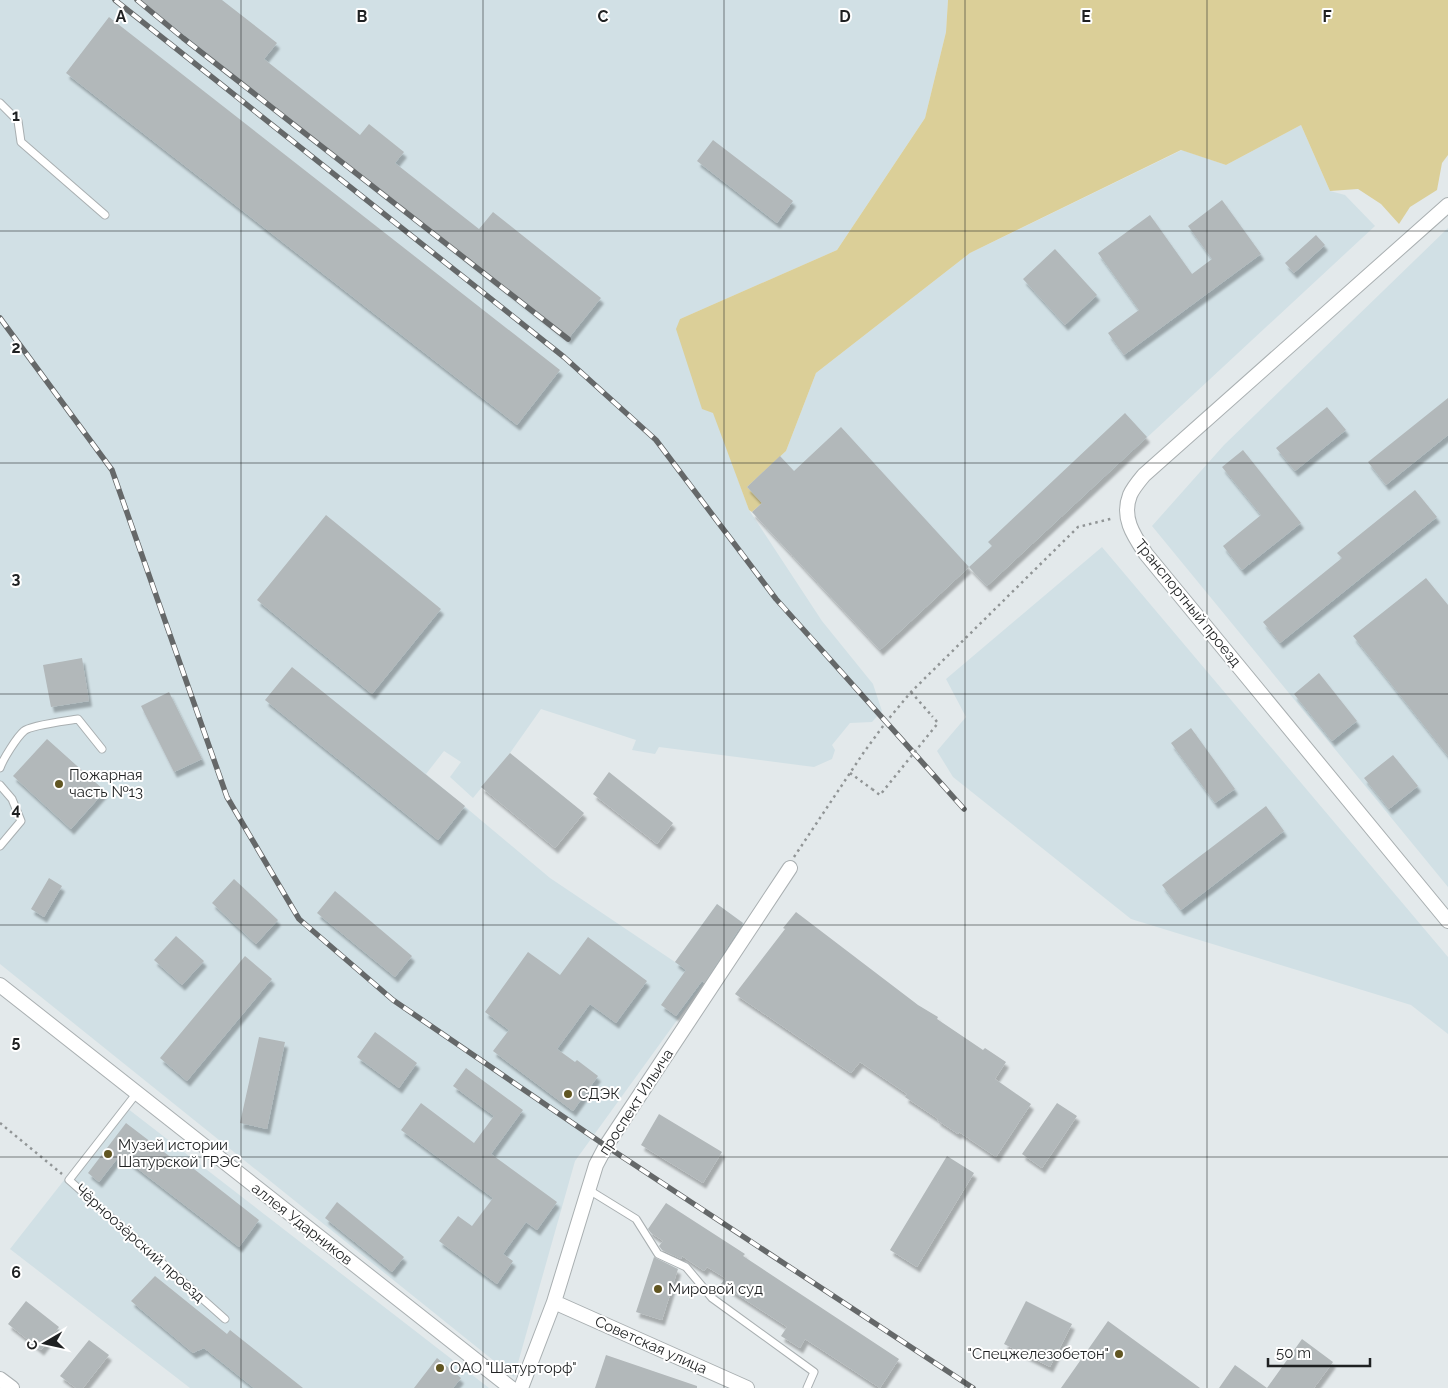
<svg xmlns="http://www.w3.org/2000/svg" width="1448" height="1388" viewBox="0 0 1448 1388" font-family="Raleway,sans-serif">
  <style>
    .built { fill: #d1e0e5 }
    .green { fill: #dbcf98 }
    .building { fill: #b2b8ba; filter: url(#shadow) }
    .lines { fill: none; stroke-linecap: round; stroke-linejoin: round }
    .service-casing { stroke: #a9afb1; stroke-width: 9 }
    .minor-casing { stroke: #a9afb1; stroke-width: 16 }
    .path { stroke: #919596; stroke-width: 2.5; stroke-dasharray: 2.5 4; stroke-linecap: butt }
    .service { stroke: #fff; stroke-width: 7 }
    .minor { stroke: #fff; stroke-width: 14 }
    .rail-casing { stroke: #656869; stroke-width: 5.5 }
    .rail { stroke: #fff; stroke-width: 4; stroke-dasharray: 11; stroke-linecap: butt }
    .path-bridge { stroke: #919596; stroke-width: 2.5; stroke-dasharray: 2.5 4; stroke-linecap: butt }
    .grid { fill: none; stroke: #1f2122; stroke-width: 1; stroke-opacity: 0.55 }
    .poi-dot { fill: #615622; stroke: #fff; stroke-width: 2 }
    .labels { text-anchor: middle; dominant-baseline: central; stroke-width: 4; stroke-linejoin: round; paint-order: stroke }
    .street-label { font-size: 15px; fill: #1f2122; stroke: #fff }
    .poi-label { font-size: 15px; fill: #1f2122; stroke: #fff; text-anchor: start }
    .grid-label { font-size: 16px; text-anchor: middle; font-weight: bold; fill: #1f2122; stroke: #fff; stroke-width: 4; stroke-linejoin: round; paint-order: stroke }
  </style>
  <defs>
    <filter id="shadow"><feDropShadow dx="3" dy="5.5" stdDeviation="1" flood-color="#0004"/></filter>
  </defs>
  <rect width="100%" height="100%" fill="#e3e9eb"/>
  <path class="built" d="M0,0h948l-2,32 -21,86 -88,132 -157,69 69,191 73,111 51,63 9,27 -10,11 -22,1 -18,22 3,5 -3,9 -18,8 -155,-20 -4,7 -23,-4 4,-10 -95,-31 -31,44 -37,45 -23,-21 11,-15 -17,-11 -18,23 124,104 125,84 42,-58 29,21 -171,236 -61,216 -514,-413z
    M1301,125l29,66 15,4 30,31 -388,360 -18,-19 -89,83 -133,-163 39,-36 30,-78 154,-120 212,-103 44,15z
    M1448,228v659l-296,-361 72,-81z
    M1102,547l346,410v77l-37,-29 -280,-86 -178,-142 -16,-26 29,-34 -20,-38z
    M123,1105l141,109 225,174h-299l-180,-139z"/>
  <path class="green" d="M948,0h500v155l-6,8 -5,27 -27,17 -11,17 -18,-20 -23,-15 -28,2 -29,-66 -75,40 -45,-15 -211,103 -154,120 -30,78 -39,36 15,16 -10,9 -3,-2 -36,-97 -11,-4 -26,-80 4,-10 157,-69 88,-132 21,-86z"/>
  <path class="building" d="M140,0h82l55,43 -13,16 96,76 9,-11 35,28 -9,11 84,66 14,-17 108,86 -33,41z
    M109,17l451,353 -43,55 -451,-352z
    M713,140l80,61 -16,22 -80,-62z
    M1222,200l39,54 -137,101 -16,-22 31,-23 -41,-57 52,-38 42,59 20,-15 -24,-33z
    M1316,235l9,10 -31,28 -9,-10z
    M1055,249l42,46 -32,30 -42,-46z
    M1448,398v37l-62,50 -18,-23z
    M1327,407l19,23 -51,41 -19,-23z
    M1125,413l22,24 -160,149 -18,-19 23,-21 -4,-4z
    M841,427l128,140 -89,83 -128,-138 10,-9 -15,-16 33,-31 14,15z
    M1243,450l58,73 -59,47 -19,-24 38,-31 -39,-48z
    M1415,490l22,27 -157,126 -17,-21 79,-64 -5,-5z
    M326,515l115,94 -69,85 -115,-94z
    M1426,578l22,27v151l-95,-120z
    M82,658l7,43 -38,6 -8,-42z
    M292,667l173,139 -27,34 -173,-140z
    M1319,673l38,48 -25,20 -38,-47z
    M169,692l33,67 -28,13 -33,-66z
    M1191,728l44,61 -20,14 -44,-60z
    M47,739l58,52 -34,38 -58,-53z
    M510,753l74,60 -29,35 -74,-61z
    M1393,755l25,31 -29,23 -25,-31z
    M609,772l64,51 -16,21 -64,-50z
    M1266,806l18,25 -103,79 -19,-25z
    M49,878l13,8 -18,31 -13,-8z
    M234,879l44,41 -22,24 -44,-41z
    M335,891l77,65 -17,21 -78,-64z
    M717,904l26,19 -39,60 -2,-2 -26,35 -15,-11 25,-35 -11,-8z
    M796,912l122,93 20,12 -1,2 46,31 2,-2 21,14 -11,17 36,25 -35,53 -37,-25 -1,2 -21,-14 1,-1 -33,-22 2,-3 -47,-32 -9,11 -116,-79 50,-65 -2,-1z
    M176,936l28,25 -22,24 -28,-25z
    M588,937l59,44 -31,42 -26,-19 -33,45 18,13 2,-2 21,16 -25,35 -80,-60 16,-21 -24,-18 43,-60 32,23z
    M245,956l27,23 -85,102 -27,-23z
    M375,1032l42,31 -18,25 -42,-31z
    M259,1037l26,5 -18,87 -27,-6z
    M466,1068l57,42 -32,44 66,48 -20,28 -11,-8 -23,32 10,7 -16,23 -58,-43 19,-25 14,10 21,-28 -92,-68 20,-27 53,40 20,-27 -41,-30z
    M1057,1103l20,13 -35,52 -20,-14z
    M659,1114l63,38 -19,31 -62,-38z
    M126,1123l51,39 3,-4 79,62 -20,27 -119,-92 -21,27 -11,-9z
    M947,1156l27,17 -57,94 -27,-17z
    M337,1202l67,55 -12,15 -67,-54z
    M666,1203l79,51 -2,2 156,103 -19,29 -75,-49 -5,9 -19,-12 6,-9 -66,-43 4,-6 -18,-11 -3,4 -22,-15 -1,3 -19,-9 -3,-4 4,-5 -12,-8 -3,-4z
    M654,1257l24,12 -16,51 -26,-8z
    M155,1276l72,58 3,-4 73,58h-49l-50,-40 -11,5 -62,-52z
    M26,1301l33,26 -18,23 -33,-26z
    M1026,1301l46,23 -22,43 -46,-23z
    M1108,1321l92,67h-139z
    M1302,1339l31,23 -19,26h-95l16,-23 32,23z
    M89,1340l20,15 -26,33h-7l-16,-12z
    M606,1355l91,31v2h-102z
    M437,1358l24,20 -8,10h-39z"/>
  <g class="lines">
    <g class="service-casing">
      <path id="service" d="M0,103l18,18 3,21 84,73
        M0,768c3,-9 17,-31 24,-37 7,-6 43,-10 54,-12l24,30
        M0,785l12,14 9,22 -21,25
        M136,1094l-67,86 156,139
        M589,1190l47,29 22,35 28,13 26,31 102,74 -7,16"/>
    </g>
    <g class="minor-casing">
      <path id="minor" d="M1448,205l-304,270c-5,6 -11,13 -14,20 -9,23 4,41 16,59l302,367
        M0,985l511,403
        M554,1302l193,86
        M0,1379l12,9
        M521,1388l33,-86 42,-137 10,-19 184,-278"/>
    </g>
    <path class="path" d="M911,692l21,24
      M850,773l22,16
      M794,857l70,-105 22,-30 25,-30 167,-165 36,-9
      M0,1123l62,51"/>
    <use href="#service" class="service"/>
    <use href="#minor" class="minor"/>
    <g class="rail-casing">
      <path id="rail" d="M115,0l449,357 92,83 120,159 188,210
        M137,0l46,38 385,301
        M0,318l112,152 115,327 72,122 94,81 213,146 367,242"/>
    </g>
    <use href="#rail" class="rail"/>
    <path class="path-bridge" d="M872,789l8,6 58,-72 -6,-7"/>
  </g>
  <path class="grid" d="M241,0v1388M483,0v1388M724,0v1388M965,0v1388M1207,0v1388M0,231h1448M0,463h1448M0,694h1448M0,925h1448M0,1157h1448"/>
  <g class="poi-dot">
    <circle cx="59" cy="784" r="5"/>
    <circle cx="568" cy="1094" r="5"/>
    <circle cx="108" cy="1154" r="5"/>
    <circle cx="658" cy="1289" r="5"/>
    <circle cx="1119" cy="1354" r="5"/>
    <circle cx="440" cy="1368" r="5"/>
  </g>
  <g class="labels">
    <g class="street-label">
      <text transform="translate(1188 603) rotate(51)">Транспортный проезд</text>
      <text transform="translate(636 1102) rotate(-57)">проспект Ильича</text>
      <text transform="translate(302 1224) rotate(38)">аллея Ударников</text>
      <text transform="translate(140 1243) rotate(42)">Чёрноозёрский проезд</text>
      <text transform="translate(651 1345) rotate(24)">Советская улица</text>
    </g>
    <g class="poi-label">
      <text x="69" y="775">Пожарная<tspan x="69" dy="17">часть №13</tspan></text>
      <text x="578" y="1094">СДЭК</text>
      <text x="118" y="1145">Музей истории<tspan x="118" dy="17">Шатурской ГРЭС</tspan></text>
      <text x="668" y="1289">Мировой суд</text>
      <text x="1109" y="1354" text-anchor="end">"Спецжелезобетон"</text>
      <text x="450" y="1368">ОАО "Шатурторф"</text>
    </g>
  </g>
  <g class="grid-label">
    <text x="121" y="22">A</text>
    <text x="362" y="22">B</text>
    <text x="603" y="22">C</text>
    <text x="845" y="22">D</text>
    <text x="1086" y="22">E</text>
    <text x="1327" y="22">F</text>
    <text x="16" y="121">1</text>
    <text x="16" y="353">2</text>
    <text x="16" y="584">3</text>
    <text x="16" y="815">4</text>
    <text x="16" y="1047">5</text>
    <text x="16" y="1278">6</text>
  </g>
  <g transform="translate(45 1343) rotate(261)" stroke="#ffffff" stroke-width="4" paint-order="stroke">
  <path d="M0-4L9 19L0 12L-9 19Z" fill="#1f2122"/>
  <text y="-8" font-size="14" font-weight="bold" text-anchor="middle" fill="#1f2122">С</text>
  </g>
  <path d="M1268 1358v8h102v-8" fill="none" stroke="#1f2122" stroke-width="2.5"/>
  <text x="1276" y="1358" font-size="15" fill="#1f2122" stroke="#ffffff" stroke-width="4" paint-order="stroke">50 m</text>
</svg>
